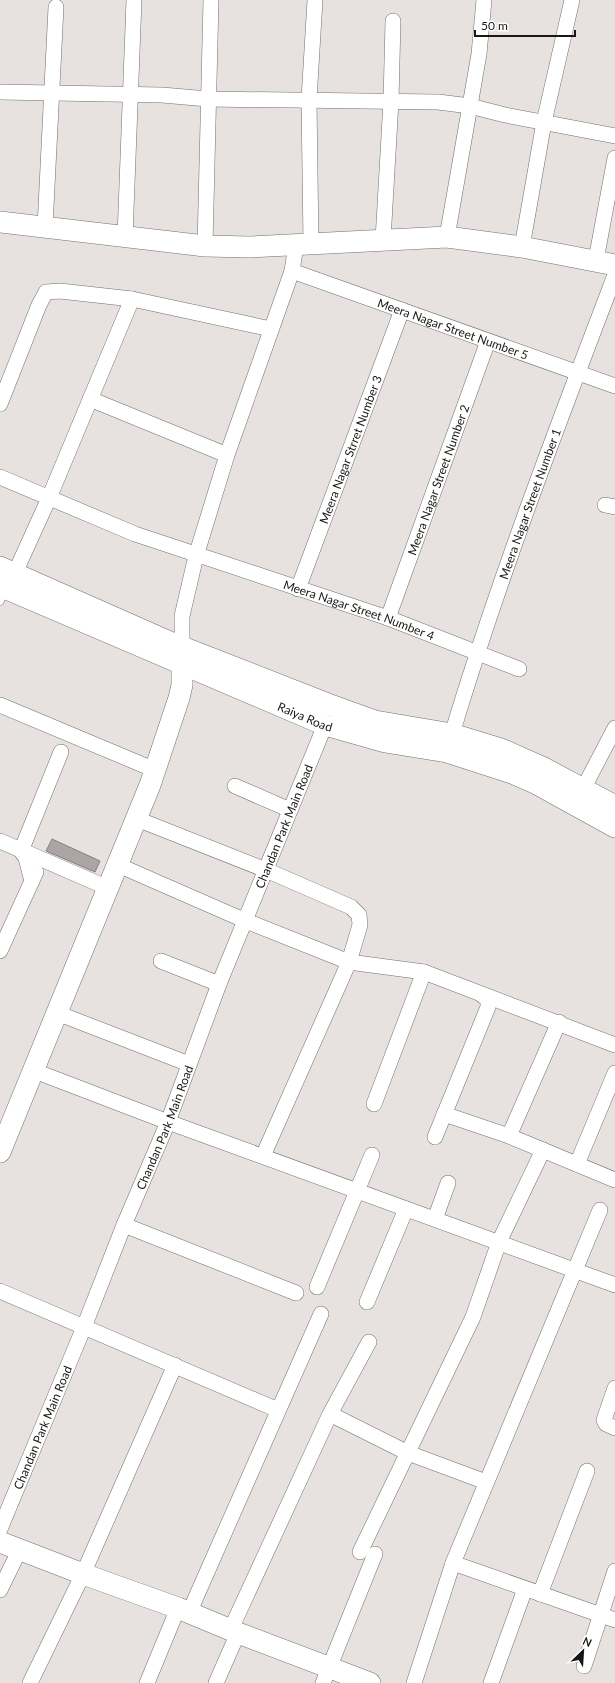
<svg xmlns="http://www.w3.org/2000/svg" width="615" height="1683" viewBox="0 0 615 1683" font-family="Lato,sans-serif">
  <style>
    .building { fill: #aba6a5; stroke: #868180 }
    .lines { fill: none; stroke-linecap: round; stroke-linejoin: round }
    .lane-casing { stroke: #746f6e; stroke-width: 9 }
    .street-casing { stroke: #746f6e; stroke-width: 16 }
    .secondary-casing { stroke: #746f6e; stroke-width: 22 }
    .lane { stroke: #fff; stroke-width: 8 }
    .street { stroke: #fff; stroke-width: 15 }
    .secondary { stroke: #fff; stroke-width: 21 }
    .labels { text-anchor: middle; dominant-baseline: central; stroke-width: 3; stroke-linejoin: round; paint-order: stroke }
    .street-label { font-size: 12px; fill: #191716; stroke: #fff }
  </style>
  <rect width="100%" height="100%" fill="#e7e1e0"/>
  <path class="building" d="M52,839l48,22 -5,11 -49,-21z"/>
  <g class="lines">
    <g class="lane-casing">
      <path id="lane" d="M0,601l5,-12"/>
    </g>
    <g class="street-casing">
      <g id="street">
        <path d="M0,92l162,3 46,4 230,3 32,4 35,9 110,21"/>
        <path d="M45,227l11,-220"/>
        <path d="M125,237l9,-237"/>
        <path d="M447,237l32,-183 5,-54"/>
        <path d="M383,240l8,-139 2,-80"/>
        <path d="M311,244l-2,-144 6,-100"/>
        <path d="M205,246l6,-246"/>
        <path d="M522,247l22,-125 28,-122"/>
        <path d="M596,260l19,-102"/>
        <path id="s1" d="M292,271l323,115"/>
        <path d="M90,399l137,56"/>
        <path d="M0,404l39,-99 7,-13 14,-1 72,8 139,30"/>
        <path id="s2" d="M0,477l135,57 253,84 131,51"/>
        <path d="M605,505l10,2"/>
        <path d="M15,573l34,-75 83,-199"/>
        <path id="s3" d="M298,589l104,-279"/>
        <path id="s4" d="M388,618l100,-277"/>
        <path d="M182,647v-31l14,-60 31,-101 65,-184 4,-26"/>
        <path d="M0,705l155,65"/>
        <path id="s5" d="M452,734c47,-156 105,-307 163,-459"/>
        <path d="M235,786l55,24"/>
        <path d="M583,789l32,-61"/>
        <path d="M137,819l129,51 85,37 8,8 1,10 -11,37 75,10 191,73"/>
        <path d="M0,841l108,47"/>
        <path d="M118,865l128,56 103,41 -86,194"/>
        <path d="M32,881l-6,-23 -5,-7 40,-99"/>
        <path d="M0,951l36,-79"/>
        <path d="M161,961l58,23"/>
        <path d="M57,1013l132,51"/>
        <path d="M32,1070l136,52 447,163"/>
        <path d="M374,1104l50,-132"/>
        <path d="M444,1114l65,22 106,44"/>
        <path d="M509,1136l50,-114"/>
        <path d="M435,1137l53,-130v-7l-6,-5"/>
        <path d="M577,1164l38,-91"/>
        <path d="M435,1219l13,-36"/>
        <path d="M124,1225l172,68"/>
        <path d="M317,1287l55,-132"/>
        <path d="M0,1291l278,119"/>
        <path d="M367,1302l39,-93"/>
        <path d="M615,1388l-11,32 2,4 9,4"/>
        <path d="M330,1414l78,39 78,29"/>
        <path id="s6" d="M0,1529l84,-202 40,-102 44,-103 51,-138 106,-259"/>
        <path d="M360,1552l113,-235 26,-75 44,-92"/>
        <path d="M453,1563l162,57"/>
        <path d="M0,1590l20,-41"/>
        <path d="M540,1594l47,-123"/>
        <path d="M189,1613l132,-299"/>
        <path d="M231,1629l99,-215 39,-72"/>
        <path d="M584,1666l31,-95"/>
        <path d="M30,1683l53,-109 92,-209"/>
        <path d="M147,1683l31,-75"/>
        <path d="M216,1683l22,-50"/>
        <path d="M323,1683l52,-129"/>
        <path d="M414,1683l39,-120 147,-353"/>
        <path d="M491,1683l34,-94"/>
      </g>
    </g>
    <g class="secondary-casing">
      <g id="secondary">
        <path d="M0,222l205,24 45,1 197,-10 75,10 93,18"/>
        <path d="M0,567l172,76 156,61 47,17 77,13 49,15 41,18 73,39"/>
        <path id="s7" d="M0,586l325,139 60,17 62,10 65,21 25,11 78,43"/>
        <path d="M0,1152l150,-367 29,-87 3,-13v-34"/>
        <path d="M0,1542l83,32 95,34 60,25 132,50"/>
      </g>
    </g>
    <use href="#lane" class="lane"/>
    <use href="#street" class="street"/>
    <use href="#secondary" class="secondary"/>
  </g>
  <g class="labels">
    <g class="street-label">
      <text stroke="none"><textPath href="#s1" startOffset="171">Meera Nagar Street Number 5</textPath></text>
      <text stroke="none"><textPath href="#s3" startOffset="149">Meera Nagar Strret Number 3</textPath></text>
      <text stroke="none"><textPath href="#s4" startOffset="147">Meera Nagar Street Number 2</textPath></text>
      <text stroke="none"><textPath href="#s5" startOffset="243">Meera Nagar Street Number 1</textPath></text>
      <text stroke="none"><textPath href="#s2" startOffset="383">Meera Nagar Street Number 4</textPath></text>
      <text stroke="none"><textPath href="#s7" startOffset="332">Raiya Road</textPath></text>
      <text stroke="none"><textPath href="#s6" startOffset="758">Chandan Park Main Road</textPath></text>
      <text stroke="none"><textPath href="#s6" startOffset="434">Chandan Park Main Road</textPath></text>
      <text stroke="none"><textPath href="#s6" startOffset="110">Chandan Park Main Road</textPath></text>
    </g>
  </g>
  <g transform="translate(583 1651) rotate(25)" stroke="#ffffff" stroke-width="3" paint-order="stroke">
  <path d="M0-3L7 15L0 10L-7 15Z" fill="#191716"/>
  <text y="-6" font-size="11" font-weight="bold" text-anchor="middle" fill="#191716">N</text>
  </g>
  <path d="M475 30v6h100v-6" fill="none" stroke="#191716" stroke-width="2"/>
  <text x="481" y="30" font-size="12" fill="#191716" stroke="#ffffff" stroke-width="3" paint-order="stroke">50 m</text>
</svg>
